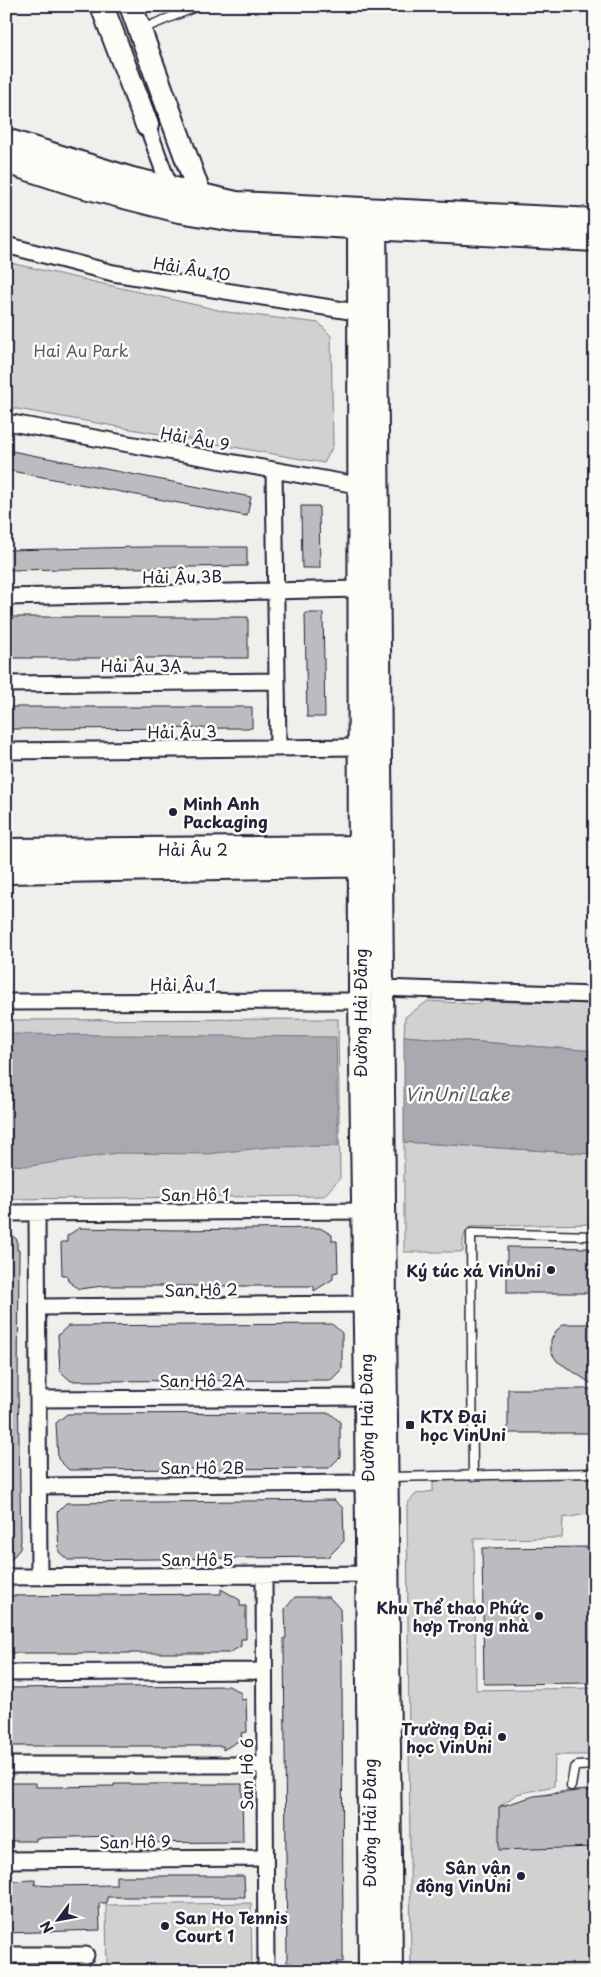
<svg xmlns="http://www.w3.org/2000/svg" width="601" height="1977" viewBox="0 0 601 1977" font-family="'Playpen Sans',sans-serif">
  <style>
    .green { fill: #d2d1d1; stroke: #7a7a86 }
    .water { fill: #a9a9b0; stroke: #737381 }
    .building { fill: #bcbcc0; stroke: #22223b }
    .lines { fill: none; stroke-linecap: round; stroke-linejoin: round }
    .lane-casing { stroke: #22223b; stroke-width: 11 }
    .street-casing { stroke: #22223b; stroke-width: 19 }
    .secondary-casing { stroke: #22223b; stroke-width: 26 }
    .lane { stroke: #fdfcf7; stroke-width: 8 }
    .street { stroke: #fdfcf7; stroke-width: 15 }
    .secondary { stroke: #fdfcf7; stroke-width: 22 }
    .poi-dot { fill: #22223b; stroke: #fdfcf7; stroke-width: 2 }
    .labels { text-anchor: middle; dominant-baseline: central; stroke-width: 5; stroke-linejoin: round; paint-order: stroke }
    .street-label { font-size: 16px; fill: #22223b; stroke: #fdfcf7 }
    .park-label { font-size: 16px; fill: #575768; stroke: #fdfcf7 }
    .poi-label { font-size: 16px; font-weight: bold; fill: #22223b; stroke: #fdfcf7; text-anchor: end }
    .water-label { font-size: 18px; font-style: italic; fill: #58586a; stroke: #fdfcf7 }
  </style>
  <rect width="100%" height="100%" fill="#f0efec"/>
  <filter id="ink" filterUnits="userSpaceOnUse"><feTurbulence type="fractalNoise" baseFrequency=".02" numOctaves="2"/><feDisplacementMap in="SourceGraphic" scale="10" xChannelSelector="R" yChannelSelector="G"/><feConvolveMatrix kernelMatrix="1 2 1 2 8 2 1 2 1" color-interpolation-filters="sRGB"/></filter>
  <g filter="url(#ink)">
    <path class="green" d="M6,262l221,50 92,11 12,13 2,110 -9,17 -318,-56z
      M428,1001l49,3 4,-3 114,3v47l-191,-15 1,-19z
      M338,1019l2,159 -16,18 -318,3v-179z
      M404,1142l191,12v70l-123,2c-10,6 -9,14 -9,26h-59z
      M595,1477v36l-32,5 -1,20 -88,1 2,151 119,-2v67h-40l-1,31 -37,8 -17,12c32,-7 61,-20 95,-14v179h-184l-4,-467 9,-10 17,-3v-13z
      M251,1903l1,68h-145l-1,-66z"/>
    <path class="water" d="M6,1034l330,3 2,109 -67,1 -63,7 -91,-1 -87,13 -24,-1z
      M404,1036l191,15v103l-191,-12z"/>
    <path class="building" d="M6,450l245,47 -4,19 -241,-46z
      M301,506h18l1,62h-18z
      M144,547h103v19l-241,4v-20z
      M305,613h18l2,104h-18z
      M6,617h242v41h-242z
      M6,707h246v21l-246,1z
      M6,1228l11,12v10h2l-1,140 3,149 -1,10 -14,16z
      M79,1228l97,2 144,-2 12,7v6h5l1,31 -5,1v6l-19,12v-5h-211l-24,3 -11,-8 -1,-6h-5l-1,-33h6v-6z
      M507,1247l88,1v45h-88z
      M332,1324l10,9v36l-11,11 -260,1 -11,-10 -2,-36 10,-9z
      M564,1324h31v62l-38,-25 -6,-9v-12l6,-10z
      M508,1389h87v44h-87z
      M330,1413l10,9v35l-11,11 -260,2 -11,-11 -2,-36 11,-9z
      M334,1500l9,8 1,33 -16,16 -260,3 -9,-8 -2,-40 9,-9z
      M595,1547v136l-111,1 -2,-136z
      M221,1589l19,11v6h6v33h-5v7l-12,7h-223v-57l215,-2z
      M295,1597h34l11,12 2,53 1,300h-6v9h-44v-8h-6l-3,-325h2l-1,-29z
      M229,1686l12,7v7l5,-1 1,33 -6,1 1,6 -19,11v-4h-217v-58z
      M6,1783h30v4h18l60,-1v-2h128l1,58 -129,1v-7l-78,2v3h-30z
      M587,1790l8,2v55l-96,3v-43l35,-11z
      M116,1876h128l1,21h-138v6h-8l1,27 -94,3v-52l29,-1v5l19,1 62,-1z"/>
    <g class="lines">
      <g class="lane-casing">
        <path id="lane" d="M142,29l56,-23
          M473,1476l-2,-243 124,3
          M389,1477l206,-4
          M571,1786l3,-17 3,-3 18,-1"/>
      </g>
      <g class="street-casing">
        <path id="street" d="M147,125l25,69
          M6,245l107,28 255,41
          M6,422l362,65
          M274,470l4,277
          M6,597l353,-8
          M6,684l271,-3
          M6,751l353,-4
          M381,988l214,7
          M6,1002l354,-1
          M6,1213l366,-2
          M37,1213l2,363
          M39,1307l325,-3
          M38,1399l328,-2
          M39,1486l327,-3
          M264,1576l2,395
          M6,1577l369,-3
          M6,1673l258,-2
          M6,1765h258
          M6,1860l258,-2
          M6,1955h80"/>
      </g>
      <g class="secondary-casing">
        <path id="secondary" d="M102,6l45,119
          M131,6l73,200
          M6,140l126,39 104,24 359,17
          M6,162l71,23 59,15 43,11 61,10 355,19
          M359,210l1,791 6,396 4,574
          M375,211l16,1760
          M6,850l367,-3
          M6,872l369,-7"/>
      </g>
      <use href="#lane" class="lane"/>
      <use href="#street" class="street"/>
      <use href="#secondary" class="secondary"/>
    </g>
  </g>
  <g class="poi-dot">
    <circle cx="173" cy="812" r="5"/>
    <circle cx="551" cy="1270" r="5"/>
    <rect x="405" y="1420" width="10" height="10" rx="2.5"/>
    <circle cx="539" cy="1616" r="5"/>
    <circle cx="502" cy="1737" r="5"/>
    <circle cx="521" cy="1876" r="5"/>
    <circle cx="165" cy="1926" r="5"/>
  </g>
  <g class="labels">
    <g class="street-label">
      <text transform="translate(192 268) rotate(9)">Hải Âu 10</text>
      <text transform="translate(195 438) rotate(10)">Hải Âu 9</text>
      <text transform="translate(182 576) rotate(-1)">Hải Âu 3B</text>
      <text x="141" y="665">Hải Âu 3A</text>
      <text transform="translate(182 731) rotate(-1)">Hải Âu 3</text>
      <text x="193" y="849">Hải Âu 2</text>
      <text x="183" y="984">Hải Âu 1</text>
      <text transform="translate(360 1013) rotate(-90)">Đường Hải Đăng</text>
      <text x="195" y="1194">San Hô 1</text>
      <text transform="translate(201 1289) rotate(-1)">San Hô 2</text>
      <text x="202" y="1380">San Hô 2A</text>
      <text transform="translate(366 1418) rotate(-91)">Đường Hải Đăng</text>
      <text x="202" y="1467">San Hô 2B</text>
      <text x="197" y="1559">San Hô 5</text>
      <text transform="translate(246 1774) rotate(-90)">San Hô 6</text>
      <text transform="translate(369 1823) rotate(-90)">Đường Hải Đăng</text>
      <text transform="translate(135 1841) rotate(-1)">San Hô 9</text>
    </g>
    <g class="park-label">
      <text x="81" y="350">Hai Au Park</text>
    </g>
    <g class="poi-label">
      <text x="183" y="803" text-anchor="start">Minh Anh<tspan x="183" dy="18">Packaging</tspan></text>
      <text x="541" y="1270">Ký túc xá VinUni</text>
      <text x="420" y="1416" text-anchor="start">KTX Đại<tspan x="420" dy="18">học VinUni</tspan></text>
      <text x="529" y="1607">Khu Thể thao Phức<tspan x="529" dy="18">hợp Trong nhà</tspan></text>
      <text x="492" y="1728">Trường Đại<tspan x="492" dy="18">học VinUni</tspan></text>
      <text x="511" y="1867">Sân vận<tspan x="511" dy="18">động VinUni</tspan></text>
      <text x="175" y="1917" text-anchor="start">San Ho Tennis<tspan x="175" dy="18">Court 1</tspan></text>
    </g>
    <g class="water-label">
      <text x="457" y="1093">VinUni Lake</text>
    </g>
  </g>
  <rect width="601" height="1977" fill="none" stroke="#fdfcf7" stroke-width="25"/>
  <rect x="12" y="12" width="576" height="1952" fill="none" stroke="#22223b" stroke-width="2" filter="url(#ink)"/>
  <g transform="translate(58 1920) rotate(238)" stroke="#fdfcf7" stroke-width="4" paint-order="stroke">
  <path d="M0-4L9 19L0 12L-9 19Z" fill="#22223b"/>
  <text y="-8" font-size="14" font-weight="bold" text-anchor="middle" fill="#22223b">N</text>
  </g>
</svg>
